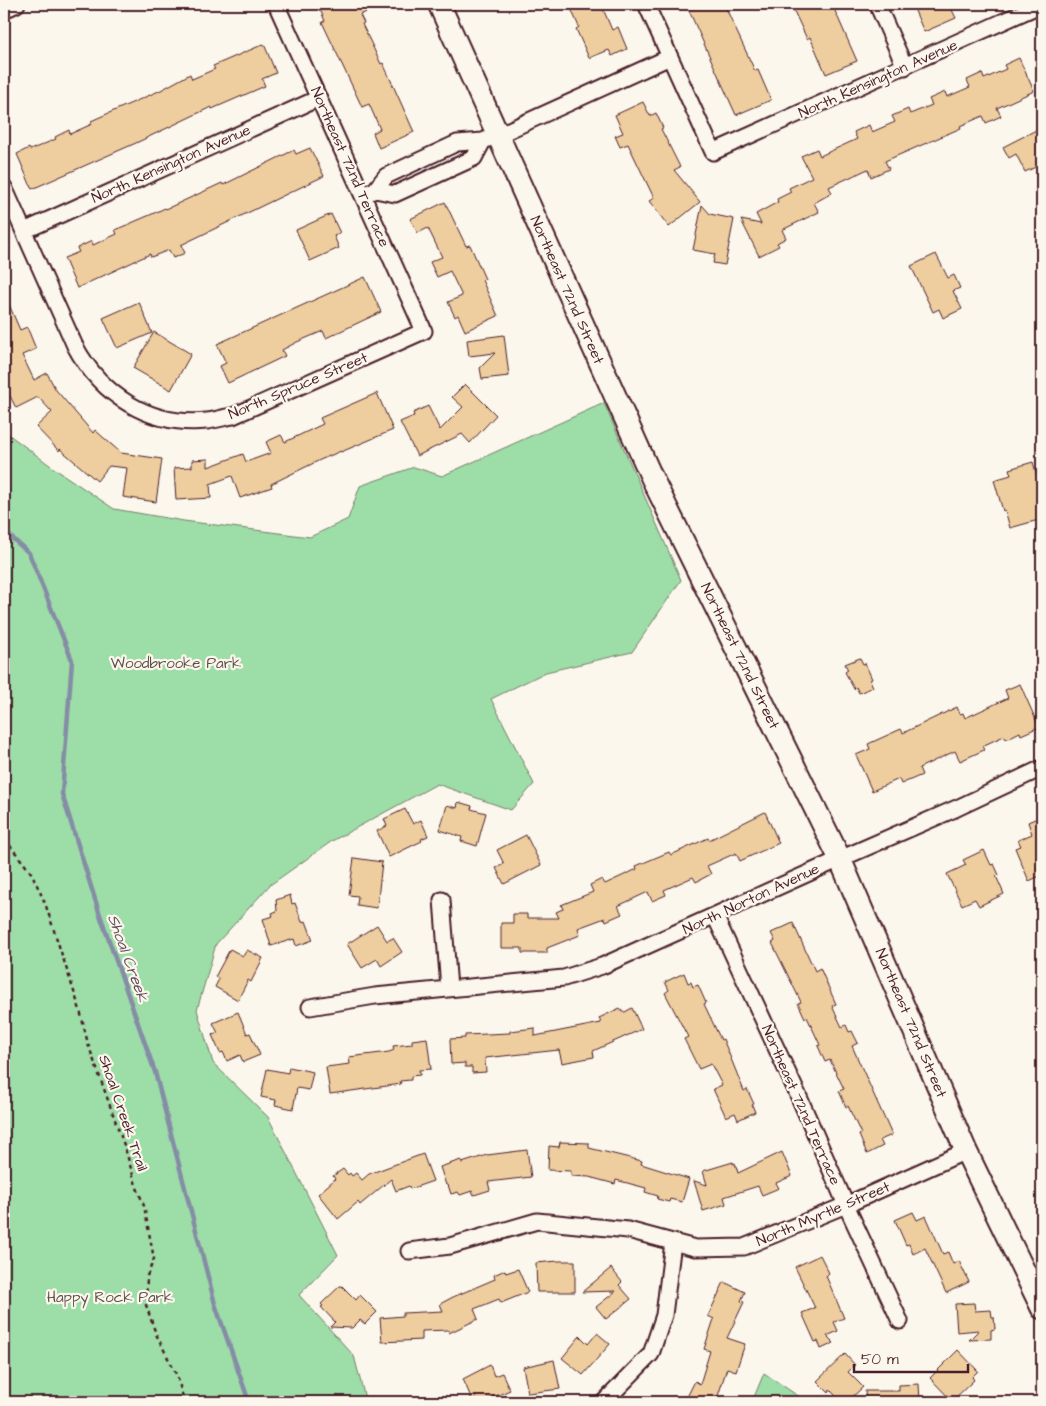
<svg xmlns="http://www.w3.org/2000/svg" width="1046" height="1406" viewBox="0 0 1046 1406" font-family="'Architects Daughter',sans-serif">
  <style>
    .green { fill: #9ddda7; stroke: #747e69 }
    .lines { fill: none; stroke-linecap: round; stroke-linejoin: round }
    .stream { stroke: #858da6; stroke-width: 4.5 }
    .building { fill: #eecd9f; stroke: #4a1f2b }
    .street-casing { stroke: #4a1f2b; stroke-width: 19 }
    .secondary-casing { stroke: #4a1f2b; stroke-width: 25 }
    .path { stroke: #4a1f2b; stroke-width: 2.5; stroke-dasharray: 4 4; stroke-linecap: butt }
    .street { stroke: #fbf7ec; stroke-width: 15 }
    .secondary { stroke: #fbf7ec; stroke-width: 21 }
    .labels { text-anchor: middle; dominant-baseline: central; stroke-width: 4.5; stroke-linejoin: round; paint-order: stroke }
    .street-label { font-size: 15px; fill: #4a1f2b; stroke: #fbf7ec }
    .park-label { font-size: 15px; fill: #5f4e4a; stroke: #fbf7ec }
    .water-label { font-size: 16px; font-style: italic; fill: #634d5e; stroke: #fbf7ec }
  </style>
  <rect width="100%" height="100%" fill="#fbf7ec"/>
  <filter id="ink" filterUnits="userSpaceOnUse"><feTurbulence type="fractalNoise" baseFrequency=".02" numOctaves="2"/><feDisplacementMap in="SourceGraphic" scale="10" xChannelSelector="R" yChannelSelector="G"/><feConvolveMatrix kernelMatrix="1 2 1 2 8 2 1 2 1" color-interpolation-filters="sRGB"/></filter>
  <g filter="url(#ink)">
    <path class="green" d="M604,403l77,177 -49,72 -86,20 -55,27 43,85 -23,26 -74,-26 -105,57 -62,44 -54,59 -19,66 16,53 55,54 70,138 -39,40 55,61 12,46h-362v-977l4,9 47,35 59,40 70,12 126,16 38,-18 12,-33 54,-19 28,9z
      M764,1373l43,29h-55z"/>
    <g class="lines">
      <path class="stream" d="M4,531l25,22 43,107 -10,134 37,118 56,160 60,232 34,98"/>
    </g>
    <path class="building" d="M327,4h57l-24,11 4,8 -2,1 19,40 2,-1 31,69 -35,16 -6,-15 7,-4 -11,-25 -7,3 -40,-85 3,-1 -6,-14z
      M569,4h32l11,26 6,-3 9,22 -15,7 -3,-6 -20,8 -13,-29 3,-2z
      M686,4h38l31,67 3,-1 13,30 -35,15z
      M804,4h28l25,57 -31,13 -16,-37 -3,2 -14,-30z
      M912,4h37l7,14 -32,14z
      M264,44l12,29 -14,6 3,7 -53,23 -1,-2 -75,36 -104,46 -15,-35 12,-6 1,2 26,-11 -1,-2 14,-7 1,4 22,-10 -1,-3 70,-31 29,-16 2,5 23,-10 -2,-3z
      M1019,58l15,33 -37,17 4,8 -15,7 -3,-7 -23,10 1,2 -76,33 4,8 -18,8 -3,-8 -39,18 3,6 -18,10 5,9 -37,18 4,8 -9,5 2,3 -20,10 -18,-36 20,4 -5,-10 22,-12 -1,-3 14,-7 -2,-4 23,-11 -11,-21 16,-7 3,7 37,-17 -3,-7 15,-7 3,7 23,-10 -3,-6 16,-7 2,5 22,-9 -3,-6 16,-7 2,5 23,-10 -3,-7 15,-7 2,6 22,-10 -2,-4z
      M643,102l7,14 6,-3 7,15 -2,1 19,38 -6,3 26,32 -31,25 -20,-26 5,-3 -26,-54 -8,3 -5,-11 8,-3 -8,-18z
      M1042,127v37l-17,8 -9,-18 -7,4 -6,-11z
      M310,148l14,28 -143,69 4,8 -12,5 -4,-8 -18,7 -1,-3 -73,34 -13,-30 15,-6 -2,-4 15,-7 1,4 24,-11 -2,-4 35,-15 15,-7 1,1 56,-26 1,2 71,-35 2,4z
      M445,202l21,44 4,-1 15,34 -3,1 16,36 -33,15 -7,-16 -3,2 -7,-15 14,-6 -12,-25 -13,6 -7,-15 12,-5 -14,-29 -10,5 -8,-14z
      M702,205l8,9 24,5 -9,46 -12,-2 2,-9 -22,-4z
      M331,214l9,19 -6,3 5,12 -29,13 -14,-31z
      M936,254l12,24 6,-3 6,13 -7,3 9,18 -19,9 -4,-9 -6,3 -22,-46z
      M365,277l16,35 -55,26 -3,-7 -26,11 -15,8 3,6 -57,27 -8,-17 6,-3 -9,-19z
      M4,293l16,37 7,-3 9,22 -14,6 12,25 13,-7 9,17 37,43 2,-3 26,23 41,6 -6,43 -33,-5 4,-29 -18,-2 -12,15 -37,-32 -1,2 -23,-24 16,-15 -14,-15 -22,11 -12,-24z
      M139,302l13,31 -35,15 -14,-30z
      M154,332l37,22 -20,36 -38,-22z
      M504,335l5,41 -27,3 -2,-11 15,-15 -26,3 -2,-16z
      M465,384l31,31 -26,28 -8,-9 -45,22 -17,-34 14,-6 -1,-3 15,-7 12,24 23,-23 -11,-10z
      M377,393l16,37 -52,22v-1l-21,9 -49,24 1,3 -32,11 -8,-22 -22,8 1,14 -35,2 -2,-32 18,-1v-7l16,-1v8l35,-13 3,8 25,-9 -5,-11 15,-7 4,7 38,-18 -3,-6z
      M1033,462l9,32v25l-32,9 -5,-18 -2,1 -9,-31 17,-5 -2,-6z
      M860,658l3,6 2,-1 7,16 -2,1 3,7 -14,6 -3,-6 -2,2 -9,-17 3,-2 -3,-6z
      M1020,684l19,43 -18,8 -1,-3 -14,7 -2,-3 -22,10 2,4 -24,11 -5,-10 -36,17 3,7 -21,9 -2,-5 -27,12 -16,-36 14,-6 -2,-5 33,-15 2,4 54,-26 3,7 3,-1 2,5 43,-20 -3,-8z
      M458,802l14,4 -1,3 15,4 -9,33 -16,-5 1,-4 -22,-7 7,-25 10,3z
      M405,809l8,15 8,-4 7,16 -7,3 1,2 -33,16 -12,-26 10,-5 -3,-7z
      M765,812l14,31 -39,18 -4,-8 -29,13 4,8 -15,8 -3,-5 -29,13 2,5 -14,6 -4,-9 -30,14 4,8 -16,7 -1,-3 -27,10 2,7 -33,13v5h-25v-5h-21v-25h12v-9h14v4h32l-3,-6 7,-3 -2,-4 32,-13 -3,-7 12,-6 3,5 32,-15 -1,-3 33,-14 2,3 37,-17 1,2z
      M1042,816v49l-5,2 3,9 -11,5 -14,-33 6,-2 -3,-6 14,-6 -4,-12z
      M526,835l15,30 -37,19 -8,-16 8,-4 -7,-14z
      M984,850l7,15 3,-1 5,11 -3,1 8,18 -25,12 -4,-7 -13,6 -15,-31 19,-9 -3,-5z
      M354,858l28,4 -5,46 -20,-3 1,-9 -9,-1z
      M290,895l2,9 3,-1 7,19 4,-1 7,19 -17,6 -2,-7 -23,7 -8,-27 10,-3 -1,-3 5,-2 -1,-11z
      M793,923l22,48 5,-3 16,36 -4,2 10,21 4,-2 3,7 3,-1 6,12 -6,3 40,89 -12,5 3,6 -16,8 -8,-19 2,-1 -13,-28 -2,1 -7,-16 5,-2 -14,-29 -5,2 -7,-16 2,-1 -13,-28 -2,1 -7,-15 3,-1 -29,-59 3,-2 -4,-8z
      M377,925l10,16 6,-3 9,14 -21,14 -4,-7 -15,9 -15,-24z
      M230,949l13,7 4,-6 16,8 -12,24 -3,-2 -10,20 -23,-13 4,-8 -4,-2z
      M684,973l4,10 3,-1 2,5 5,-2 8,18 -2,1 17,36 2,-1 21,52 3,-2 7,15 -2,1 3,7 -17,8 -3,-7 -9,4 -13,-28 9,-4 -11,-21 -12,5 -15,-30 4,-2 -23,-44 4,-3 -4,-8z
      M620,1008l2,4h3l7,-4 10,21 -49,22 1,6 -32,6 -3,-13 -74,8 1,14 -14,1v-6h-7v-4l-14,1 -1,-25 15,-1v-3l45,-2v-2l25,-3v8l66,-13 -2,-5z
      M238,1012l9,22 3,-1 10,22 -17,7 -3,-7 -13,6 -4,-9 -3,1 -8,-18 6,-2 -5,-10z
      M427,1038l4,31 -12,1 1,5 -9,1v4l-11,1 1,3 -71,10 -4,-27 24,-3 -1,-7 40,-5 5,-2 -1,-4 19,-2v-4z
      M289,1067l24,5 -4,18 -12,-2 -4,21 -18,-4 1,-5 -15,-3 6,-28 21,4z
      M560,1142l29,1v5l53,13 -1,3 48,15 -7,23 -12,-3 -1,3 -12,-3 1,-3 -13,-4 1,-4 -30,-8 -1,4 -26,-7 -18,-1v-5l-23,-1 1,-24 10,1z
      M527,1150l4,27 -43,5 2,8 -16,5 -2,-4 -12,4 -2,-3 -7,2 -3,-9h-2l-6,-18 21,-7 1,3 25,-8z
      M782,1152l10,24 -16,7 3,5 -17,7 -4,-9 -34,11 2,7 -23,7 -9,-30 13,4 -4,-14 30,-9v2l2,-1 3,10z
      M423,1154l10,27 -23,8 -1,-3 -13,5 -5,-12 -31,26 -2,-3 -20,17 -20,-25 17,-15 -2,-3 10,-7 5,6 2,-2 2,3 4,-3 6,7 7,-6z
      M913,1212l4,8 9,-4 17,38 5,-2 5,12 6,-3 10,21 -23,11 -21,-45 -12,6 -4,-10 -3,1 -11,-25z
      M820,1255l9,18 -3,3 18,42 -10,4 4,9 -11,5 7,7 -13,6 -3,-8 -3,1 -13,-29 13,-5 -20,-41z
      M558,1261h17v31h-38l-1,-29z
      M611,1268l11,14 -3,3 12,14 -25,20 -10,-12 20,-16 -34,1z
      M518,1269l10,23 -27,11 -2,-4 -25,10 4,10 -29,14 -1,-3 -26,1v9l-40,2 -2,-24 23,-2v-3l40,-2 -3,-7 13,-7 42,-18 -1,-4 11,-5 1,3z
      M724,1282l21,10 -4,9 3,1 -17,36 18,6 -9,27 -9,-3 -11,34h-20l-9,-5 8,-16 5,3 10,-33 -6,-2 10,-30 -6,-3z
      M340,1286h2l14,14 4,-5 17,17 -12,12 -5,-4 -8,8 -22,-1 5,-5 -14,-15 2,-1 -2,-2z
      M974,1303l1,8 16,-1 1,7h2l1,12 -4,1v9l-22,1 10,-10 -22,2 -2,-28z
      M597,1333l13,11 -27,31 -21,-17 18,-22 8,8z
      M958,1350l20,21 -6,6 2,3 -22,21 -22,-23z
      M845,1354l10,11 -7,7 15,15 -16,15h-5l-12,-12 -1,3 -12,-12z
      M554,1360l6,29 -32,4 -5,-26z
      M490,1365l4,11 8,-3 8,17 -28,12h-9l-10,-23z
      M919,1384l1,18h-54l-1,-11h34v-6z"/>
    <g class="lines">
      <g class="street-casing">
        <path id="street" d="M646,4l67,148 329,-148
          M877,4l28,63
          M4,10l13,-6
          M4,187l71,159c26,49 75,81 132,75 9,-1 18,-4 26,-5l191,-85 -148,-327
          M375,190l20,4 79,-36 9,-17
          M363,195l12,-5 11,-14 71,-33 26,-2 15,-6 172,-78
          M24,231l295,-133
          M442,900l7,88
          M715,916l84,181 47,108 54,116
          M310,1007l65,-11 189,-18 38,-12 238,-107 117,-51 85,-40
          M409,1251l41,-5 87,-25 91,9 67,18 49,-1 102,-42 120,-54
          M604,1402l47,-48 13,-39 9,-73"/>
      </g>
      <g class="secondary-casing">
        <path id="secondary" d="M439,4l213,474 188,381 126,292 76,157"/>
      </g>
      <path class="path" d="M4,839l8,9 20,26 13,29 35,107 8,34 36,101 12,40 8,21 10,53 -7,17 -1,29 10,29 21,42 6,21v5"/>
      <use href="#street" class="street"/>
      <use href="#secondary" class="secondary"/>
    </g>
  </g>
  <g class="labels">
    <g class="street-label">
      <text transform="translate(878 79) rotate(-24)">North Kensington Avenue</text>
      <text transform="translate(171 164) rotate(-24)">North Kensington Avenue</text>
      <text transform="translate(350 167) rotate(66)">Northeast 72nd Terrace</text>
      <text transform="translate(567 290) rotate(66)">Northeast 72nd Street</text>
      <text transform="translate(298 386) rotate(-23)">North Spruce Street</text>
      <text transform="translate(740 656) rotate(64)">Northeast 72nd Street</text>
      <text transform="translate(751 899) rotate(-25)">North Norton Avenue</text>
      <text transform="translate(911 1023) rotate(67)">Northeast 72nd Street</text>
      <text transform="translate(801 1105) rotate(66)">Northeast 72nd Terrace</text>
      <text transform="translate(123 1113) rotate(71)">Shoal Creek Trail</text>
      <text transform="translate(823 1214) rotate(-23)">North Myrtle Street</text>
    </g>
    <g class="park-label">
      <text x="176" y="663">Woodbrooke Park</text>
      <text x="110" y="1297">Happy Rock Park</text>
    </g>
    <g class="water-label">
      <text transform="translate(128 958) rotate(70)">Shoal Creek</text>
    </g>
  </g>
  <rect width="1046" height="1406" fill="none" stroke="#fbf7ec" stroke-width="20"/>
  <rect x="10" y="10" width="1026" height="1386" fill="none" stroke="#4a1f2b" stroke-width="2" filter="url(#ink)"/>
  <path d="M854 1364v8h114v-8" fill="none" stroke="#4a1f2b" stroke-width="2.5"/>
  <text x="861" y="1364" font-size="15" fill="#4a1f2b" stroke="#fbf7ec" stroke-width="4" paint-order="stroke">50 m</text>
</svg>
